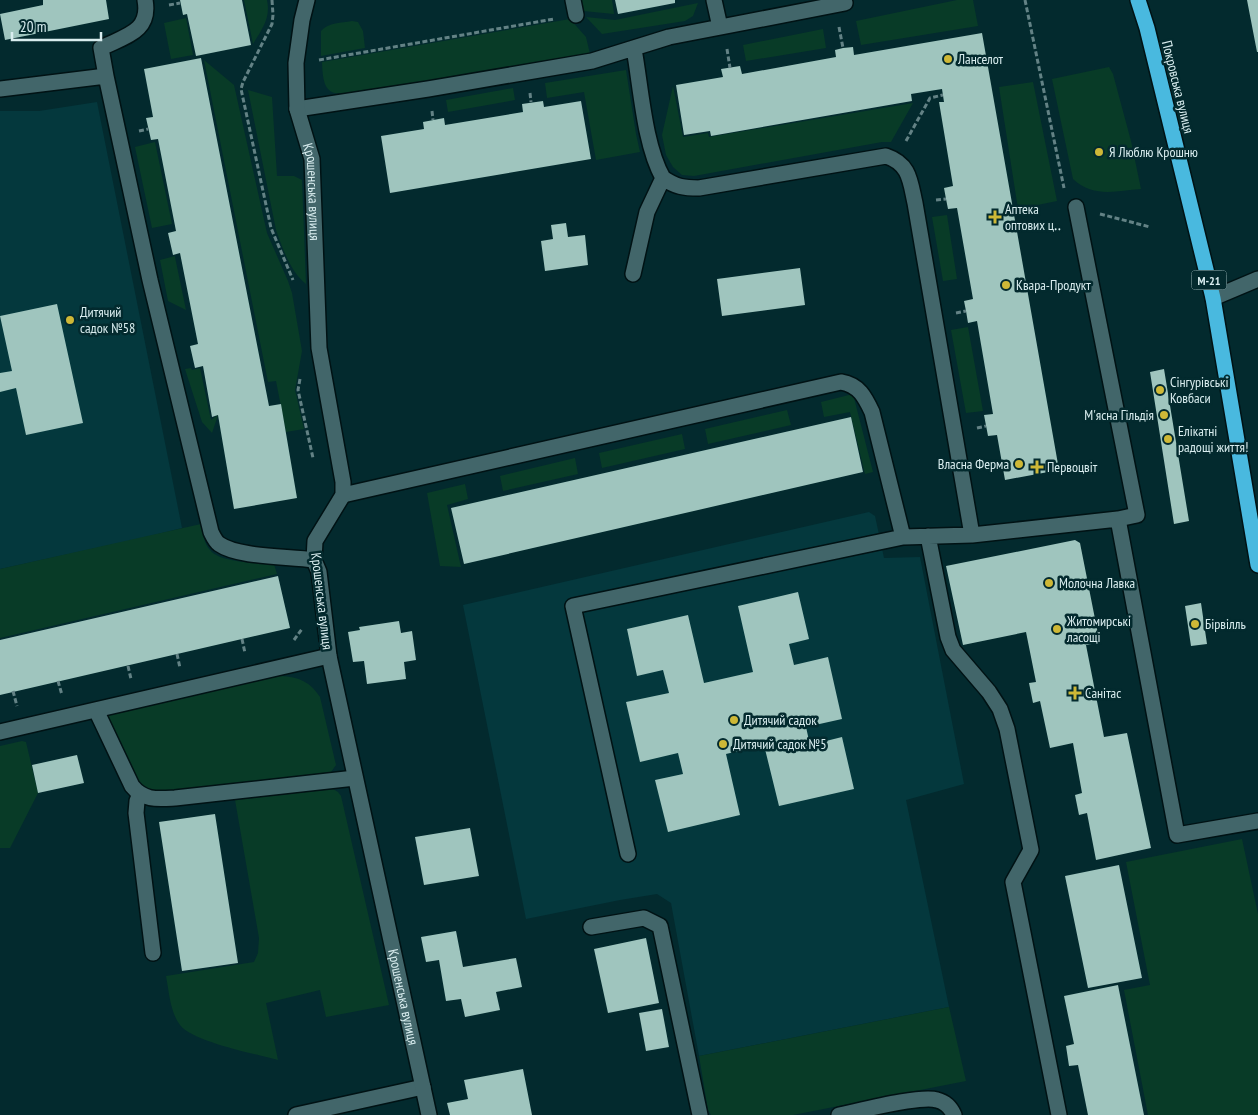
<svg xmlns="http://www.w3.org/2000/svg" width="1258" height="1115" viewBox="0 0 1258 1115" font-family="'PT Sans Narrow',sans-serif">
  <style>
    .built { fill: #04383d }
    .green { fill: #083b27 }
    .building { fill: #9fc5be }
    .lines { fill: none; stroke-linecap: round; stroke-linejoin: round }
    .lane-casing { stroke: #001214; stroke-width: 18 }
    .street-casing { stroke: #001214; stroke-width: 18 }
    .highway-casing { stroke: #001214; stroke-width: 18 }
    .path { stroke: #638285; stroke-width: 3; stroke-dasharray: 5 2.5; stroke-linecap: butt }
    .lane { stroke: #42666a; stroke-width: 15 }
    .street { stroke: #42666a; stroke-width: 15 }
    .highway { stroke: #49b9df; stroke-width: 15 }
    .poi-dot { fill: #ceb837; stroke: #032a2e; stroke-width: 2 }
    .labels { text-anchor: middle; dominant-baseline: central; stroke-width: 5; stroke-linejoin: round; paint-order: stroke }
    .shield { fill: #032a2e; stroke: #99b2b5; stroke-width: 1 }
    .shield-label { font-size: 12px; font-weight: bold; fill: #d9edef }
    .poi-label { font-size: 14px; fill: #d9edef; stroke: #032a2e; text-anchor: start }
    .street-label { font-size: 14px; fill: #d9edef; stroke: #032a2e }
  </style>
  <rect width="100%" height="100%" fill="#032a2e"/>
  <path class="built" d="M97,102l85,426 -44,11 -138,30v-458h39z
    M869,512l6,4 9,42 36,-1 44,227 -58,16 43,207 -250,49 -28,-153 -14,-9 -37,6 -94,19 -63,-314z"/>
  <path class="green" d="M244,0h23c4,18 -5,29 -14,44z
    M581,0h31l2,14 -31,-3z
    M957,0h16l5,26 -117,19 -5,-24z
    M698,3l-5,13 -8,5 -83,13 -16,-17 29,3z
    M186,18l7,37 -22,4 -7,-36z
    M570,19l16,18 4,17 -227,39c-32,2 -40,4 -41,-31z
    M352,21l6,1 5,9 2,17 -44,8v-25c8,-9 20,-8 31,-10z
    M823,29l3,19 -80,13 -3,-16z
    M204,60l30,25 33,148 21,48 4,12 10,58 -7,39 9,39 -18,3 -10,-51 -8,1z
    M1109,67l4,7 18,67 10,48c-25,2 -48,9 -68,-10l-21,-100z
    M626,70l10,64 4,18 -44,8 -12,-68 -37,6 -2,-15z
    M1033,82l24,119 -39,8 -19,-122z
    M673,86l10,51 25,-4 1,4 204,-34 -22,39h-9l-188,34 -12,-1 -9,-8 -7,-12 -4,-20z
    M513,88l2,12 -67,12 -2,-12z
    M248,90l24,7 5,79h17l8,4 4,104c-16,-13 -23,-35 -30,-54z
    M155,142l17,82 -20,4 -17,-81z
    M947,215l10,64 -14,2 -11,-64z
    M175,256v1l11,53 -18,-9 -8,-41z
    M968,327l15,84 -17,2 -15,-83z
    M191,368l1,2 8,-2 11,52 7,-5 -6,18 -10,-11 -17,-53z
    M853,394l20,78 -8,2 -15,-62 -26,5 -3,-15z
    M787,410l4,15 -83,19 -3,-15z
    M682,434l3,15 -83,19 -3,-15z
    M575,458l3,16 -75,17 -3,-15z
    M465,484l3,15 -21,6 14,62 -21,-1 -13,-73z
    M201,524c2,9 3,20 9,26 10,13 48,13 64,14l3,10 -277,64v-69z
    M277,676c19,0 32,4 43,21l16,68 -5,7 -159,19c-14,0 -22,2 -34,-7l-32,-68z
    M22,741l4,1 12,51 -28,55h-10v-102z
    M333,789l5,3 3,4 48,209 -63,12 -6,-27 -54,13 12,57c-22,-6 -85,-18 -98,-35 -10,-13 -11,-34 -14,-49l88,-14 4,-9 1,-15 -24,-138z
    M1242,839l16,75v201h-110l-24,-125 26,-5 -24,-123z
    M949,1007l17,74 -173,34h-82l-3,-5 -9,-54z"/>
  <path class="building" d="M43,0h63l3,19 -104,21 -5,-26 43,-9z
    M180,0h62l9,45 -55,11 -9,-42 -4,1z
    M615,0h60v3l-57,11z
    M1247,0h11v52h-1z
    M982,33l77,437 -54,10 -8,-45 -9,1 -4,-21 9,-1 -16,-93 -9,2 -2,-12 -2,-10 9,-2 -16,-91 -9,1 -2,-10 -2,-11 9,-2 -14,-84h5l-2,-13 -31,5 1,7 -201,35 -1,-5 -26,4 -8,-50 47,-8 -2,-8 19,-3 2,8 94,-17 -1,-7 8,-2 10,-1 1,8z
    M201,58l68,348 12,-2 16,94 -63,11 -16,-94 -6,2 -9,-51 -8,2 -5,-22 8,-2 -18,-91 -7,2 -5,-22 8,-2 -18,-92 -7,1 -5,-22 7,-1 -9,-48z
    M543,101l1,6 37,-6 10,58 -201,34 -9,-57 43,-7 -1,-7 21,-4 1,7 78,-13 -1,-8z
    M566,223l2,14 17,-2 3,30 -43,6 -4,-30 12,-2 -2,-14z
    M800,268l5,37 -83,11 -5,-37z
    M57,304l26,119 -57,12 -10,-47 -16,4v-19l12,-2 -12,-55z
    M1164,369l25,152 -15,3 -24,-152z
    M851,417l12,55 -399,92 -13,-56z
    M1075,540l5,3 19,96 -2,4 -11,2 18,92 23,-4 24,115 -55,12 -9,-47 -8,2 -4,-20 7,-2 -9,-50 -23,5 -10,-47 -7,2 -4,-20 7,-1 -10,-50 -63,13 -17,-79z
    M278,576l12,52 -290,67v-55z
    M798,592l11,47 -20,5 5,21 34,-8 14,62 -36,8 4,18 32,-8 12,52 -75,17 -15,-61 -38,9 14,61 -72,17 -13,-52 28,-6 -5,-21 -38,9 -14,-60 43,-9 -6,-23 -26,6 -10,-47 61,-14 16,68 49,-11 -15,-66z
    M1201,603l6,41 -16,2 -6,-40z
    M399,621l2,12 11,-2 4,29 -12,2 2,17 -39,5 -3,-23 -11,1 -5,-30 12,-2 -1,-3z
    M77,755l7,28 -46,10 -6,-28z
    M215,814l23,149 -56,8 -23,-149z
    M470,828l9,48 -55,9 -9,-48z
    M1119,865l23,113 -54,10 -23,-112z
    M456,931l7,36 53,-9 6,29 -26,5 4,18 -35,7 -4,-18 -15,2 -7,-41 -13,2 -5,-25z
    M646,938l13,65 -51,10 -14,-64z
    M1118,985l26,130h-56l-10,-50 -9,1 -3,-20 8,-2 -10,-48z
    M662,1009l7,38 -23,4 -7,-38z
    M523,1069l9,46h-82l-3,-12 21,-4 -4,-19z"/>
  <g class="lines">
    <g class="lane-casing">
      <path id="lane" d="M573,0l3,15
        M714,0l6,27
        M106,76l-5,-28c24,-12 50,-16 44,-48
        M0,89l106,-13 44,204 61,252c2,4 4,9 8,12 20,14 71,12 95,16
        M297,109l131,-20 164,-28 77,-24 176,-34
        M663,178c13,9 21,10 36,10l187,-32c24,8 24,25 29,47l57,332 146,-16 19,-4 -61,-308
        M633,274l14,-62 16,-34c-19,-34 -22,-91 -29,-129
        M1213,298l45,-19
        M343,495l498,-113c18,3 24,15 31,30l31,125 69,-2
        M1118,519l59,316 81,-14
        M928,536l20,101 5,13 36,42 11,17 7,20 24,121 -18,32 46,233
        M96,710l36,76c12,15 26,13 43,12l180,-20
        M0,732l329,-76
        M140,794l-3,7 -1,12 17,140
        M628,854l-55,-248 330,-69
        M591,927l53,-9 16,8 40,189
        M296,1115l127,-28
        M839,1115c20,-4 81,-20 98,-15 8,2 14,8 17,15"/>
    </g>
    <g class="street-casing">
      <g id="street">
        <path id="s1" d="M307,0l-5,20 -6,43 1,46 15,50 7,189 24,134v13l-28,46 -1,19 5,12 10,84 100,459"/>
      </g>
    </g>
    <g class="highway-casing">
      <path id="highway" d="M1138,0l9,28 66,270 45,267"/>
    </g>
    <path class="path" d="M272,0l1,15 -1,9 -29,58 -2,7 30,139 22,52
      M1025,0l39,188
      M169,5l11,-2
      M839,27l4,21
      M727,49l3,19
      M319,60l235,-41
      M530,93l1,9
      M432,111l1,9
      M139,131l9,-2
      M906,141l24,-43 13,-3
      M936,200l10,-1
      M1100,214l50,13
      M956,313l10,-2
      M300,379l-2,11 15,68
      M977,428l9,-2
      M242,639l3,14
      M294,640l8,-11
      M177,654l3,14
      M128,666l3,13
      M58,681l4,14
      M13,691l4,15"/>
    <use href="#lane" class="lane"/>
    <use href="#street" class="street"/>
    <use href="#highway" class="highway"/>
  </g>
  <g class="poi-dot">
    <circle cx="948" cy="59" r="5"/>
    <circle cx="1099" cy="152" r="5"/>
    <path d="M992.5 209.5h5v5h5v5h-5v5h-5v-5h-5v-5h5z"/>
    <circle cx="1006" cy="285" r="5"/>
    <circle cx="70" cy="320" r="5"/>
    <circle cx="1160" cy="390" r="5"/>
    <circle cx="1164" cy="415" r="5"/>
    <circle cx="1168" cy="439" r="5"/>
    <circle cx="1019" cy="464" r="5"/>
    <path d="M1034.5 459.5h5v5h5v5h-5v5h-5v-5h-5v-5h5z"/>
    <circle cx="1049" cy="583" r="5"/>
    <circle cx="1195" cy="624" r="5"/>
    <circle cx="1057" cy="629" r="5"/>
    <path d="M1072.5 685.5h5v5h5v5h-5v5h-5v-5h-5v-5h5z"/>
    <circle cx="734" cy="720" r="5"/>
    <circle cx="723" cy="744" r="5"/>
  </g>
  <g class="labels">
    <rect class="shield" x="1191.5" y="270.5" width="35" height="19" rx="4"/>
    <g class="shield-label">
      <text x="1209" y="280">М-21</text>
    </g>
    <g class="poi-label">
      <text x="958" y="59">Ланселот</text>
      <text x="1109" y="152">Я Люблю Крошню</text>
      <text x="1005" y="209">Аптека<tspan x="1005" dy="16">оптових ц‥</tspan></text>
      <text x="1016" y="285">Квара-Продукт</text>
      <text x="80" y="312">Дитячий<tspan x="80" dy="16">садок №58</tspan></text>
      <text x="1170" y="382">Сінгурівські<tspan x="1170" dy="16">Ковбаси</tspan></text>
      <text x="1154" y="415" text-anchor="end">M'ясна Гільдія</text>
      <text x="1178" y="431">Елікатні<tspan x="1178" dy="16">радощі життя!</tspan></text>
      <text x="1009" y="464" text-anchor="end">Власна Ферма</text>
      <text x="1047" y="467">Первоцвіт</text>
      <text x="1059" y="583">Молочна Лавка</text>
      <text x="1067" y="621">Житомирські<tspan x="1067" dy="16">ласощі</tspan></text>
      <text x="1205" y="624">Бірвілль</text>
      <text x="1085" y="693">Санітас</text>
      <text x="744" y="720">Дитячий садок</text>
      <text x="733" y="744">Дитячий садок №5</text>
    </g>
    <g class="street-label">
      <text transform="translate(1178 87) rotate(76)">Покровська вулиця</text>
      <text stroke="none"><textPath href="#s1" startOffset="195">Крошенська вулиця</textPath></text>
      <text transform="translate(322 601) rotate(83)">Крошенська вулиця</text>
      <text stroke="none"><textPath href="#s1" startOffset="1020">Крошенська вулиця</textPath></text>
    </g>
  </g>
  <path d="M12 32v8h89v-8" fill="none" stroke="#d9edef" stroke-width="2.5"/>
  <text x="20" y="32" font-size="15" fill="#d9edef" stroke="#032a2e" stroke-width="4" paint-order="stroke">20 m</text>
</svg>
